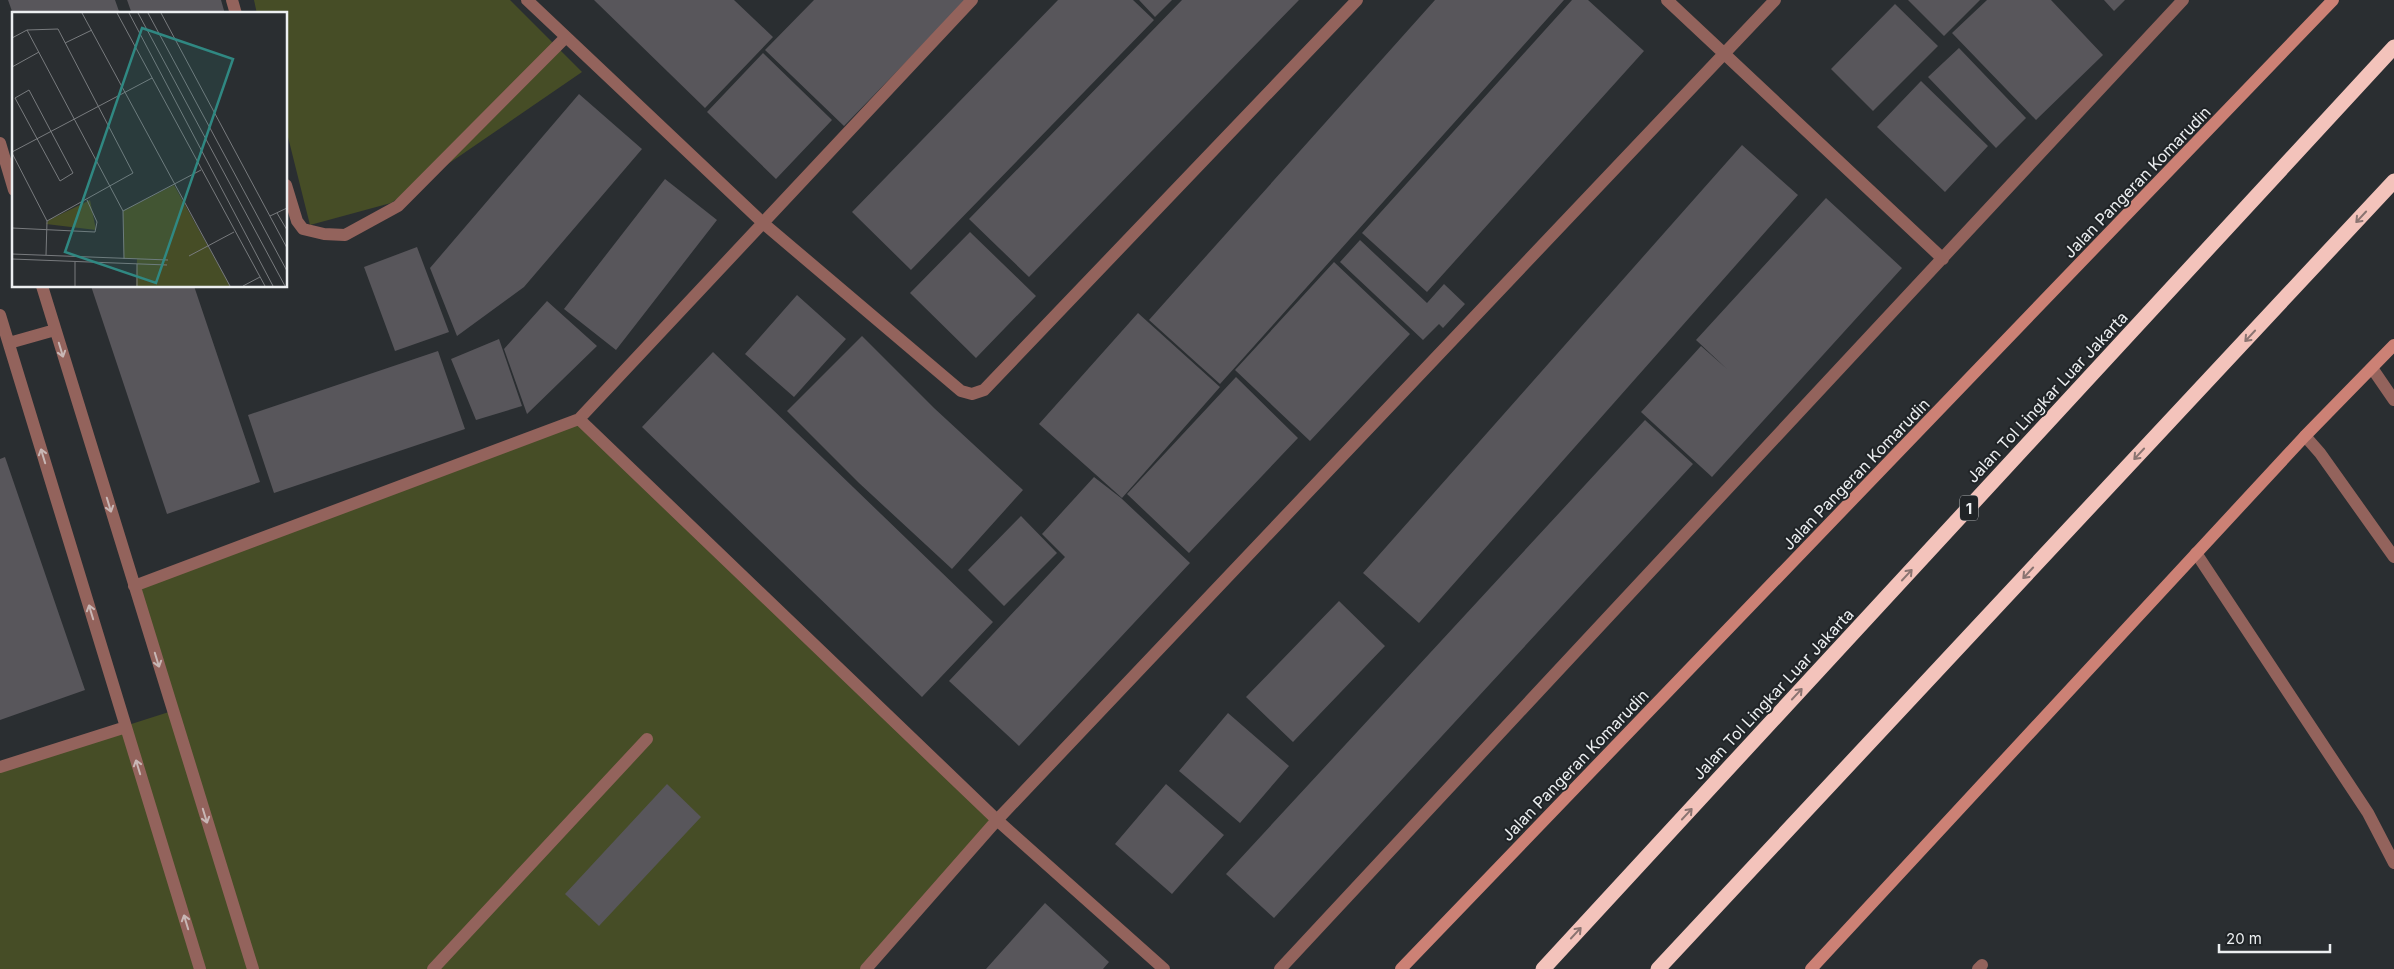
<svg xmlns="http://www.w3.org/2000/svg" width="2394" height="969" viewBox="0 0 2394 969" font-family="Inter,sans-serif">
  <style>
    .green { fill: #464d26 }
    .building { fill: #58565b }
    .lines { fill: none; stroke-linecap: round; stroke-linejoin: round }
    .lane { stroke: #93635c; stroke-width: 12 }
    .street { stroke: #93635c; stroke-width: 12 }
    .secondary { stroke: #cc8175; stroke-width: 12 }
    .highway { stroke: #f3c3bb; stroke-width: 15 }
    .oneway { stroke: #8a7471 }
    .oneway2 { stroke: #c8b7b5 }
    .labels { text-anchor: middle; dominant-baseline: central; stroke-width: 4; stroke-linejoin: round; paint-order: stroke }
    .shield { fill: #202427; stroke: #afb2b4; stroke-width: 1 }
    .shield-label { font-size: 15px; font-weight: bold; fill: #eceff1 }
    .street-label { font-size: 16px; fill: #eceff1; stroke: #202427 }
    .inset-road { fill: none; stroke: #787b7e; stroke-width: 1 }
    .view { fill: #308882; fill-opacity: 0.15; stroke: #308882; stroke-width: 2.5 }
    .inset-edge { fill: none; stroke: #eceff1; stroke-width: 2.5 }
  </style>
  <rect width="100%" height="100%" fill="#2a2e31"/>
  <path class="green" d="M254,0h256l72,72 -191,131 -81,22 -24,-96v-115h-29z
    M579,419l418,401 -131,149h-866v-203l172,-55 -38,-125z"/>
  <path class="building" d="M8,0h107l5,14h-107z
    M127,0h94l4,14h-93z
    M594,0h140l39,37 -68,71z
    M814,0h152l-122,126 -79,-76z
    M1058,0h75l21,20 -243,250 -59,-58z
    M1139,0h33l-17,17z
    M1182,0h117l-270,277 -60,-58z
    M1435,0h129l-344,384 -71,-64z
    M1572,0h16l56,51 -217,241 -65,-59z
    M1908,0h72l-36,36z
    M1987,0h64l52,55 -67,65 -84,-87z
    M2104,0h21l-11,11z
    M1895,4l43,42 -65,65 -42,-42z
    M1959,48l67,70 -30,30 -68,-71z
    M763,53l69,67 -56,59 -69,-67z
    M1921,81l67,65 -43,46 -68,-65z
    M579,94l63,55 -118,138 -67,49 -27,-68z
    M1742,145l56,50 -379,428 -56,-50z
    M665,179l52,41 -101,130 -52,-41z
    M1826,198l76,70 -190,209 -71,-65 60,-66 26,23 -31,-29z
    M970,232l66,64 -60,62 -66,-65z
    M1360,240l67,63 17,-19 21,20 -22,24 -4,-4 -16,16 -83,-78z
    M417,247l32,85 -54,19 -31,-84z
    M1334,262l76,72 -100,107 -75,-71z
    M91,286h103l66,196 -93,32z
    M797,295l49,44 -52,58 -49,-43z
    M547,301l50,45 -70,68 -23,-65z
    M1138,313l82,74 -98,111 -83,-74z
    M862,336l72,72 89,82 -71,79 -93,-86 -72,-72z
    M499,339l23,67 -46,14 -25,-61z
    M438,351l27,78 -191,64 -26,-78z
    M713,352l280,270 -71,75 -280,-270z
    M1236,377l62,61 -109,115 -62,-59z
    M1645,420l48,44 -419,454 -48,-44z
    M5,457l80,233 -85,30v-261z
    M1094,477l27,21 69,65 -171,183 -70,-65 116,-124 -23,-23z
    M1021,516l36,37 -53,53 -36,-36z
    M1339,601l46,45 -92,96 -47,-45z
    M1228,713l61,53 -49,57 -61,-52z
    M667,784l34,33 -102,109 -34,-32z
    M1166,784l58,51 -52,59 -57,-50z
    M1045,903l64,59 -6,7h-117z"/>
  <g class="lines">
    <path class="lane" d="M2372,368l22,32
      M2305,436l15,17 74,104
      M2196,553l172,260 26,50
      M433,969l214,-230
      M1978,969l4,-4"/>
    <path class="street" d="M232,0l4,14
      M527,0l236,223 198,168 11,3 12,-4 373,-390
      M1667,0l276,259
      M0,143l14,47
      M286,185l11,36 6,8 21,5 21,1 53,-29 167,-168
      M42,286l211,683
      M0,315l200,654
      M9,343l46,-13
      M579,419l393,-419
      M134,586l445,-167 418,401 167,149
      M0,767l126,-40
      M866,969l131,-149 778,-820
      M1280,969l903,-969"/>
    <path class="secondary" d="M1401,969l932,-969
      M1811,969l494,-533 89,-91"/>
    <path class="highway" d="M1543,969l851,-922
      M1658,969l736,-788"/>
  </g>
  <defs><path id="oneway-shaft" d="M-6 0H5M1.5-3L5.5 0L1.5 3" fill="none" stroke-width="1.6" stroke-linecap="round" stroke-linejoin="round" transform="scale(1.25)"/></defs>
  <g class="oneway">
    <use href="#oneway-shaft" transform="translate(2361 217) rotate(133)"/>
    <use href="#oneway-shaft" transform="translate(2250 336) rotate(133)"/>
    <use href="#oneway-shaft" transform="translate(2139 454) rotate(133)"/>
    <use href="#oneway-shaft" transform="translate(2028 573) rotate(133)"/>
    <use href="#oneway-shaft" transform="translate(1907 575) rotate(-47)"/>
    <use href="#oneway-shaft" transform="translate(1797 694) rotate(-47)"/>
    <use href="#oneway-shaft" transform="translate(1687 814) rotate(-47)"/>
    <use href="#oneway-shaft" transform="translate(1576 933) rotate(-47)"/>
  </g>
  <g class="oneway2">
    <use href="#oneway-shaft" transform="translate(61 350) rotate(73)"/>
    <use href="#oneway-shaft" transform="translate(43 456) rotate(-107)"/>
    <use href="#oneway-shaft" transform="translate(109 505) rotate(73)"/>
    <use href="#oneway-shaft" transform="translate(91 612) rotate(-107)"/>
    <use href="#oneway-shaft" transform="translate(157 660) rotate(73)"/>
    <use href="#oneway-shaft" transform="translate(138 767) rotate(-107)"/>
    <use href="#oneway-shaft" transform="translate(205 816) rotate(73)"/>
    <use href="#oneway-shaft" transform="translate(186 922) rotate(-107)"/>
  </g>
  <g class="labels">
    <rect class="shield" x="1960" y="495.5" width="18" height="25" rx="4"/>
    <g class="shield-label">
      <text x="1969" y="508">1</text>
    </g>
    <g class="street-label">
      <text transform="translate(2137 182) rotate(-46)">Jalan Pangeran Komarudin</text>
      <text transform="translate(2047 397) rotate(-47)">Jalan Tol Lingkar Luar Jakarta</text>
      <text transform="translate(1856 474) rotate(-46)">Jalan Pangeran Komarudin</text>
      <text transform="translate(1773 694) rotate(-47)">Jalan Tol Lingkar Luar Jakarta</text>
      <text transform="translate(1575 765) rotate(-46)">Jalan Pangeran Komarudin</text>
    </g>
  </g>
  <g transform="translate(12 12)">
    <rect width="275" height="275" fill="#2a2e31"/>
    <path d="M162,173l56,101h-94l1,-27h-13l-1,-48zM78,188l6,30 -50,-6 3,-4z" fill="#464d26"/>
    <path class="inset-road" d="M70,1l148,273M105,1l148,273M117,1l144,273M126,1l147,273M136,1l139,258M149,1l126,235M15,18l31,-1 75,144 -86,48 -1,34M0,26l15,-8 96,181M53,31l27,-13M0,55l27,-15M17,78l44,83 -13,8 -45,-83zM0,140l140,-74M0,141l35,68M265,201l10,17M258,204l17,-8M0,216l83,4 2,-10 -10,-22M0,242l156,6M177,244l45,-24M0,247l155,6M112,247l-1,-48 78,-41M63,274v-24M125,274v-22M231,274l17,-9"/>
    <path class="view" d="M130,16l91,31 -77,224 -91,-31z"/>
    <rect width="275" height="275" class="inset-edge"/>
  </g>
  <path d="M2219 944v8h111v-8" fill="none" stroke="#eceff1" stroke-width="2.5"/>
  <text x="2226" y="944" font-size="15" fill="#eceff1" stroke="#202427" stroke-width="4" paint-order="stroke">20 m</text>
</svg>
